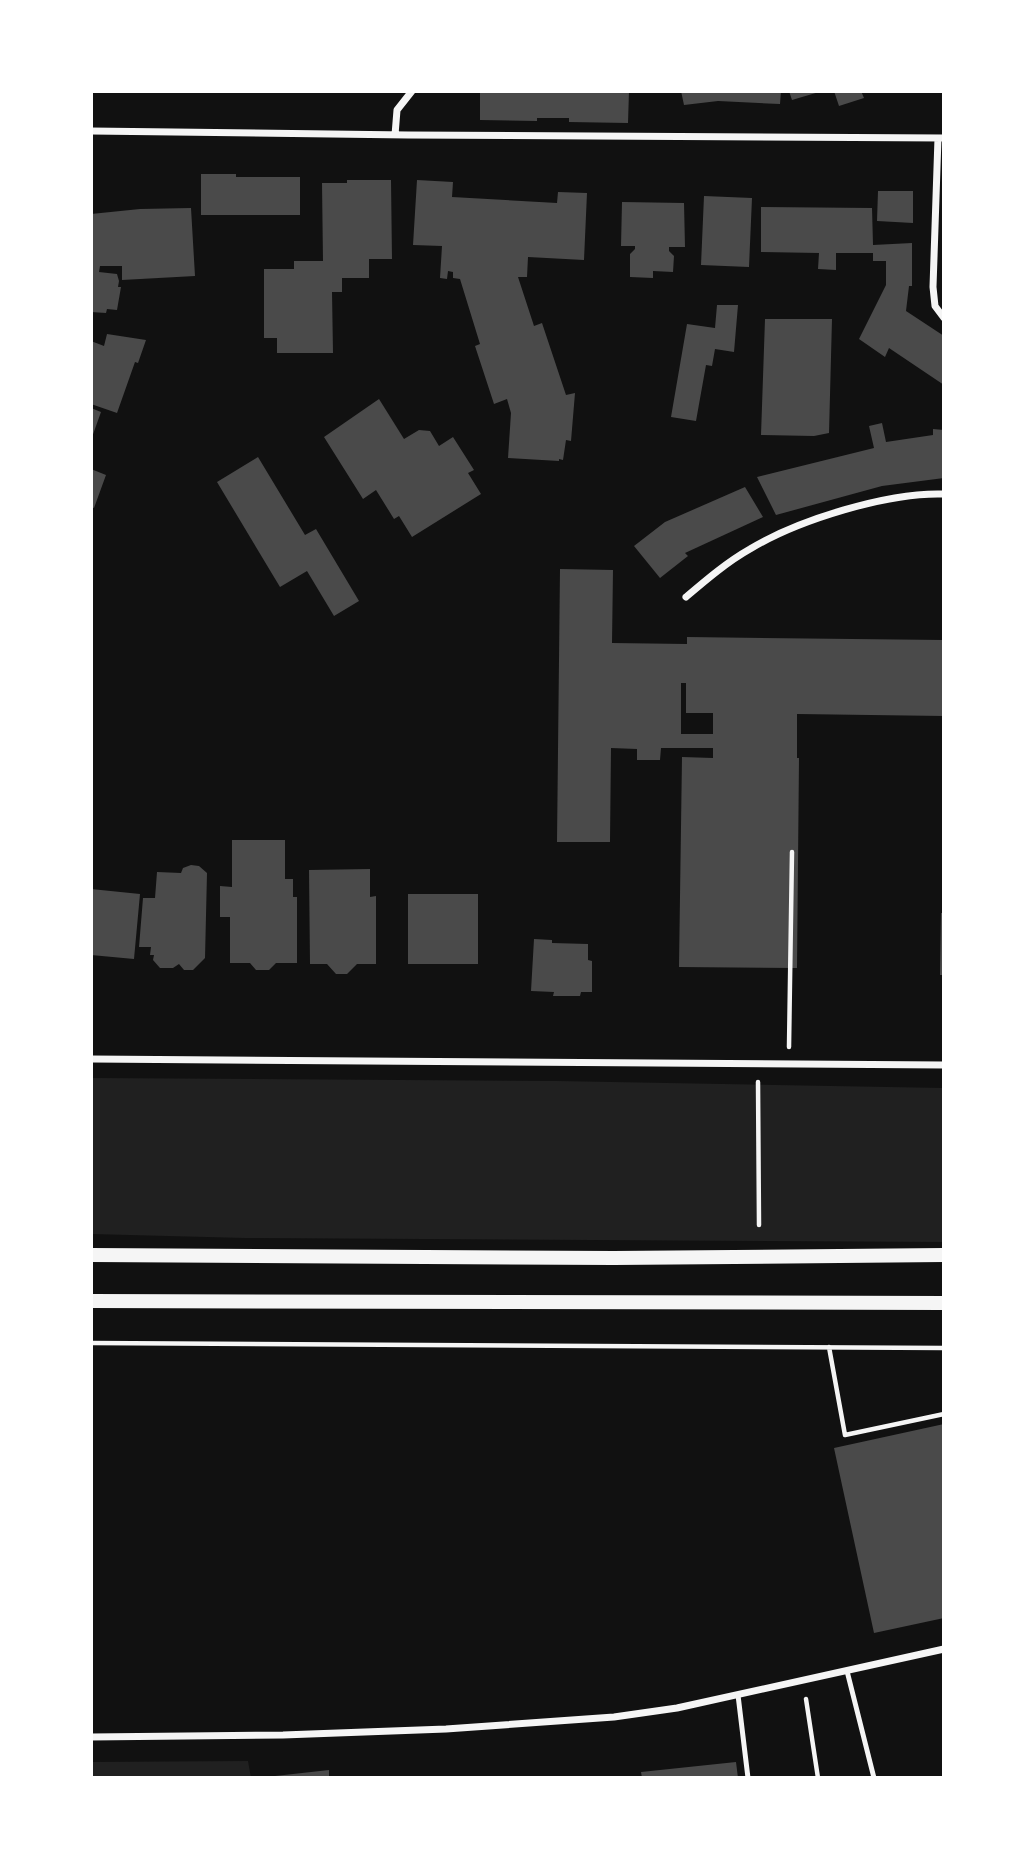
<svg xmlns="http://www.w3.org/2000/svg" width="1035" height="1869" viewBox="0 0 1035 1869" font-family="Mulish,sans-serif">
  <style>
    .green { fill: #202020 }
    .building { fill: #4a4a4a; fill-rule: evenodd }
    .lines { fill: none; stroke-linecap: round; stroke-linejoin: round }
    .path { stroke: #f5f5f5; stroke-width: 4.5 }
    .service { stroke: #f5f5f5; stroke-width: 5 }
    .minor { stroke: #f5f5f5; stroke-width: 7 }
    .secondary { stroke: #f5f5f5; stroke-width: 14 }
  </style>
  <rect width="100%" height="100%" fill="#111"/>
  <path class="green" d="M91,1078l466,3 387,7v154l-699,-4 -154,-4z
    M248,1761l3,17h-160v-16z"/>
  <path class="building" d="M480,91h149l-1,32 -59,-1v-4h-32v3l-57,-1z
    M681,91h100l-1,13 -62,-3 -34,4z
    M789,91h30v1l-27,8z
    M834,91h27l3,7 -25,8z
    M201,174h35v3h64v38h-99z
    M347,180h44l1,79h-23v19h-27v14h-10l1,61h-56v-15h-13v-69h30v-8h29l-1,-78h25z
    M417,180l36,2 -1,15 105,6 1,-11 29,1 -3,67 -56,-3 -1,20h-9l16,49 8,-3 24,72 9,-2 -4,48 -5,-1 -3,20 -4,-1v2l-51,-3 3,-45 -4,-14 -13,5 -19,-58 5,-2 -20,-65 -7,-1v-6l-5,-1 -1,8 -7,-1 2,-32 -29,-1z
    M878,191h35v32l-36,-2z
    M704,196l48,2 -3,69 -48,-2z
    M622,202l62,1 1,44h-16v4l5,5 -1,16 -20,-1v7l-23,-1v-23l5,-5v-3h-14z
    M761,207l111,1 1,37 39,-2v43h-3l-3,25 38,25v49l-55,-37 -4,9 -26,-18 27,-54v-24h-13v-8h-37v17l-18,-1 1,-16 -58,-1z
    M191,208l4,68 -73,4v-14h-22l-1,6 18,2 2,7 -1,6h3l-4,23 -10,-1 -1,4 -15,-1v-98l49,-5z
    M717,305h21l-4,47 -19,-3 -3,17 -6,-1 -10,56 -25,-4 16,-93 28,4z
    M765,319h67l-3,114 -15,3 -53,-1z
    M107,334l39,6 -8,23 -3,-1 -18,51 -26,-9v-63l13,5z
    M379,399l25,40 15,-9 11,1 9,15 14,-9 21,33 -6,3 13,21 -69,43 -13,-21 -5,3 -18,-29 -13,9 -39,-62z
    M91,408l10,4 -10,28z
    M882,423l4,19 47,-7v-6l11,1v48l-62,8 -106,29 -19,-38 117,-29 -5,-22z
    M258,457l47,78 11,-6 43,72 -25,15 -27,-45 -27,16 -63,-105z
    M91,469l15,6 -12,33 -3,-1z
    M745,487l18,30 -78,36 3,3 -28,22 -26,-32 31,-24z
    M560,569l53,1 -1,73 75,1v-7l257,3v76l-147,-2v44h2l-2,210 -118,-1 3,-210 31,1v-10h-52l-1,12h-23v-11l-26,-1 -1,94h-53zM681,683h5v30h27v21h-32z
    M232,840h53v39h8v18h4v66h-21l-7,7h-13l-6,-7h-20v-46h-10v-31l12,1z
    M191,865l8,1 8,7 -2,85 -12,12h-9l-5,-6 -6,4h-13l-7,-8 1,-5h-4l1,-8h-12l4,-49h12l2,-26 24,1 2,-5z
    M370,869v28l6,-1v68h-19l-10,10h-11l-9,-10h-17l-1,-94z
    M91,889l49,5 -6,65 -43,-4z
    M408,894h70v70h-70z
    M941,913h3v62h-4z
    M534,939l18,1v3l36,1v16l4,1v31h-11l-1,4h-27l1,-4 -23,-1z
    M944,1424v194l-70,15 -40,-185z
    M736,1762l2,16h-96l-1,-6z
    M329,1770v8h-54v-2z"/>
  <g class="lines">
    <path class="path" d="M789,1047l3,-195
      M758,1082l1,143
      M91,1343l853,5
      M829,1347l16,88 99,-21
      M806,1699l12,79"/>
    <path class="service" d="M847,1671l27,107
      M738,1695l10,83"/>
    <path class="minor" d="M91,131l317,4 536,3
      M395,135l2,-25 15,-19
      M938,138l-5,149 2,19 9,12
      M686,597c20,-17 41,-35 64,-48 48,-29 138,-57 194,-55
      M91,1059l853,6
      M91,1737l192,-2 163,-6 168,-12 63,-9 267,-59"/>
    <path class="secondary" d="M91,1255l523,3 330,-3
      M91,1301l853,2"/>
  </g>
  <rect width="1035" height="1869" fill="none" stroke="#ffffff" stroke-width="186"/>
</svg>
